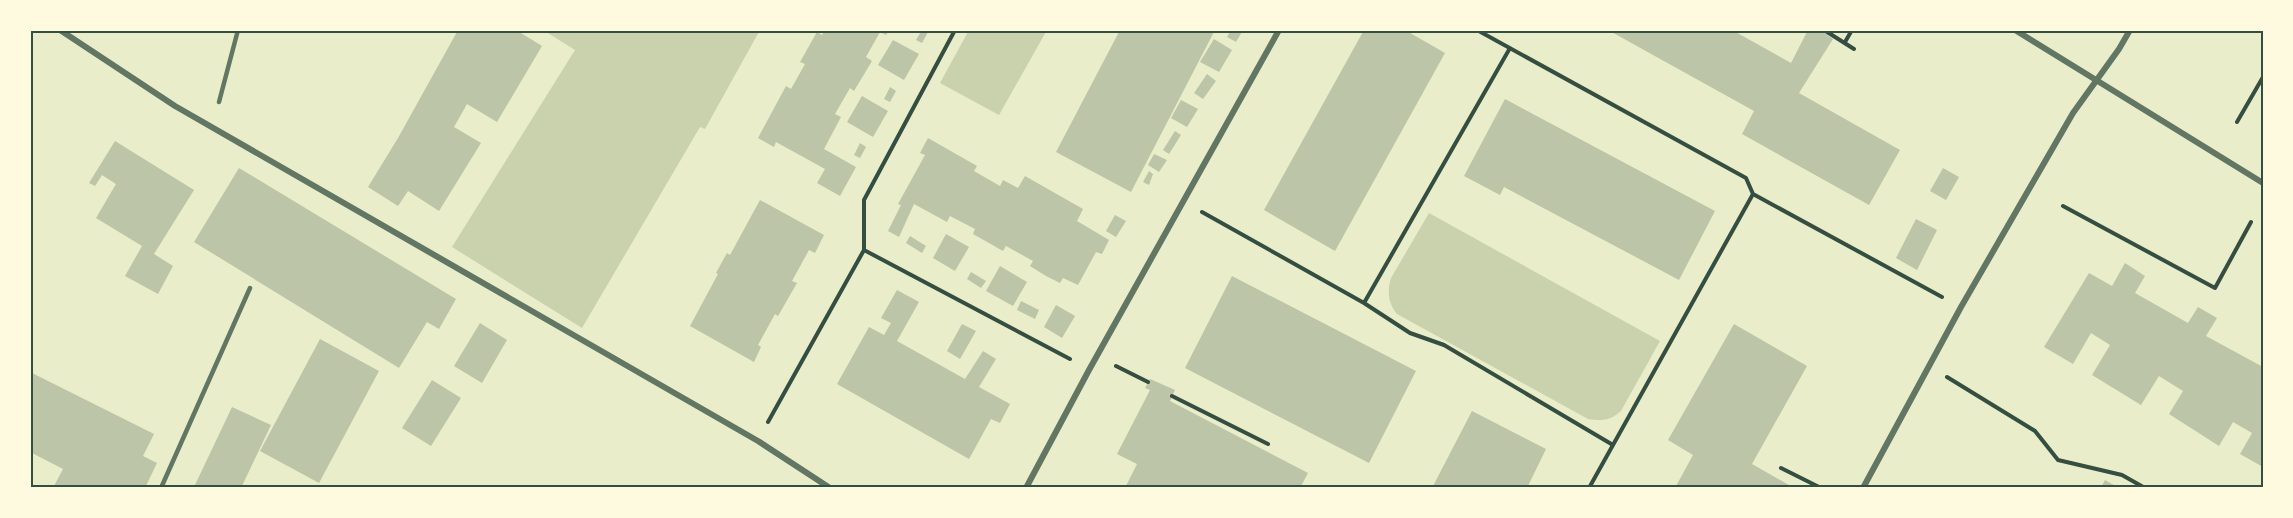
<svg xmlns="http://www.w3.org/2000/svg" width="2293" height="518" viewBox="0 0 2293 518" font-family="Merriweather,serif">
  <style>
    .green { fill: #cad2ad }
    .building { fill: #bcc5a7 }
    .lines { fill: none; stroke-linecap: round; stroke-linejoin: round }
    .path { stroke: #344e41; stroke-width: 4 }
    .service { stroke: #617663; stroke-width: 4.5 }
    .minor { stroke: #617663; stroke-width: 6 }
    .neatline { fill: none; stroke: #344e41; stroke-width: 2 }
  </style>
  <rect width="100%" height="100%" fill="#e9edc9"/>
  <path class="green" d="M543,30h217l-55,99 -5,-2 -118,201 -130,-81 123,-197z
    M969,30h78l-48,85 -59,-32z
    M1429,213l231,128 -39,70c-11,10 -19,10 -33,8l-191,-105c-9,-11 -10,-23 -6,-36z"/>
  <path class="building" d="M458,30h58l26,16 -45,76 -30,-18 -13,23 27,16 -42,68 -31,-20 -10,15 -30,-19 30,-49z
    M825,30h64l-3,5 -6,-3 -14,25 6,4 -18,30 -4,-3 -15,26 6,3 -17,32 32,18 -16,29 -23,-13 8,-14 -49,-27 -2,5 -16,-9 28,-52 5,3 14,-25 -5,-2 17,-30 5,3z
    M922,30l6,2 -6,11 -6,-3z
    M1120,30h95l-84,162 -75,-40z
    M1231,30h12l-7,12 -9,-5z
    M1364,30h41l40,23 -110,198 -71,-41z
    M1608,30h124l59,33 17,-33h12l13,9 -34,54 101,57 -31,55 -127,-71 12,-23z
    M1214,39l18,11 -13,22 -19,-10z
    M893,40l26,14 -15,26 -26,-15z
    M1207,74l9,7 -13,18 -9,-6z
    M890,87l6,4 -6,11 -6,-3z
    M862,96l26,15 -15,26 -26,-15z
    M1505,99l210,112 -36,69 -175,-93 -4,8 -36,-19z
    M1181,100l17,9 -11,18 -16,-9z
    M1175,131l6,4 -12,19 -6,-4z
    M928,138l49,28 -3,5 26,15 3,-6 15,8 7,-12 58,33 -6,12 32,19 -7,14 -6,-2 -18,33 -15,-7 -3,5 -14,-7 -16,-10 3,-5 -27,-15 -3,5 -30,-17 2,-5 -25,-13 -3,6 -33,-18 -15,33 -11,-6 13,-26 -3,-1 27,-49 -5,-2z
    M115,141l79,49 -40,64 19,12 -15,28 -33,-18 17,-30 -46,-28 20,-34 -14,-9 -7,11 -6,-3z
    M860,143l6,4 -6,11 -6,-3z
    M1154,154l13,6 -8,12 -11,-7z
    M239,168l217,131 -17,30 -12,-7 -28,46 -205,-126z
    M1943,168l16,9 -13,23 -16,-9z
    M1149,171l4,3 -4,11 -6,-3z
    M760,200l64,35 -9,18 -6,-3 -17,31 5,2 -19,33 -3,-2 -17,31 3,2 -7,15 -64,-36 28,-52 -2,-1 11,-20 3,2z
    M1115,215l11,6 -10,16 -10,-6z
    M1916,219l21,11 -20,40 -21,-12z
    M946,234l23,13 -14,24 -22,-13z
    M910,236l16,10 -4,7 -16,-10z
    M2125,263l20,13 -10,17 53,30 10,-16 19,11 -11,18 57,31v100l-23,-13 12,-21 -19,-11 -14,24 -50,-32 14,-23 -24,-15 -18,29 -49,-30 18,-30 -19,-12 -18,31 -29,-17 45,-74 23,13z
    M1000,266l27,16 -14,24 -27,-15z
    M971,272l15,9 -5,7 -14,-9z
    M1232,276l184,95 -47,92 -184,-95z
    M897,290l22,12 -22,39 68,38 18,-28 13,8 -17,28 31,17 -10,19 -9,-4 -22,40 -132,-75 32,-57 15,8 7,-12 -10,-5z
    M1021,301l18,9 -4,9 -18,-9z
    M1056,305l19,11 -13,22 -18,-11z
    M480,323l27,17 -25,43 -28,-17z
    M962,324l14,7 -16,28 -13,-8z
    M1734,324l73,42 -55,98 42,24h-119l18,-33 -25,-15z
    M320,339l59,32 -60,112 -59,-32z
    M30,372l124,62 -11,22 14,7 -12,25h-92l10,-19 -33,-17z
    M1150,379l25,11 -5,11 138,72 -8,15h-171l-3,-2 11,-22 -20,-10 33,-64 -5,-2z
    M432,380l29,18 -30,48 -29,-18z
    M232,407l39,18 -30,63h-39l-7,-3z
    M1472,411l74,38 -19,39h-95z
    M2105,480l14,8h-18z"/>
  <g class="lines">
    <path class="path" d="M1477,30l269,148 7,16 189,103
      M1824,30l30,19
      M1845,42l7,-12
      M2237,122l26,-45
      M2063,206l152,82 36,-66
      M1202,212l162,91 46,30 34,12 169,100
      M864,250l206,109
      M1364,303l146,-255
      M1116,366l32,16
      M1947,377l88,54 23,29 64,15 23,13
      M1172,396l96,48
      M768,422l96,-172v-50l91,-170
      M1781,468l40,20
      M1589,488l164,-294"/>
    <path class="service" d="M219,102l19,-72
      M161,488l89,-200"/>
    <path class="minor" d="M60,30l115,76 583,335 72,47
      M2015,30l248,153
      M1026,488l63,-118 190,-340
      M1863,488l98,-181 112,-194 46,-64 11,-19"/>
  </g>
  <rect width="2293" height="518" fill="none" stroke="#fefae0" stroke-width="63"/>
  <rect x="32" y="32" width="2230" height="454" class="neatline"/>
</svg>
